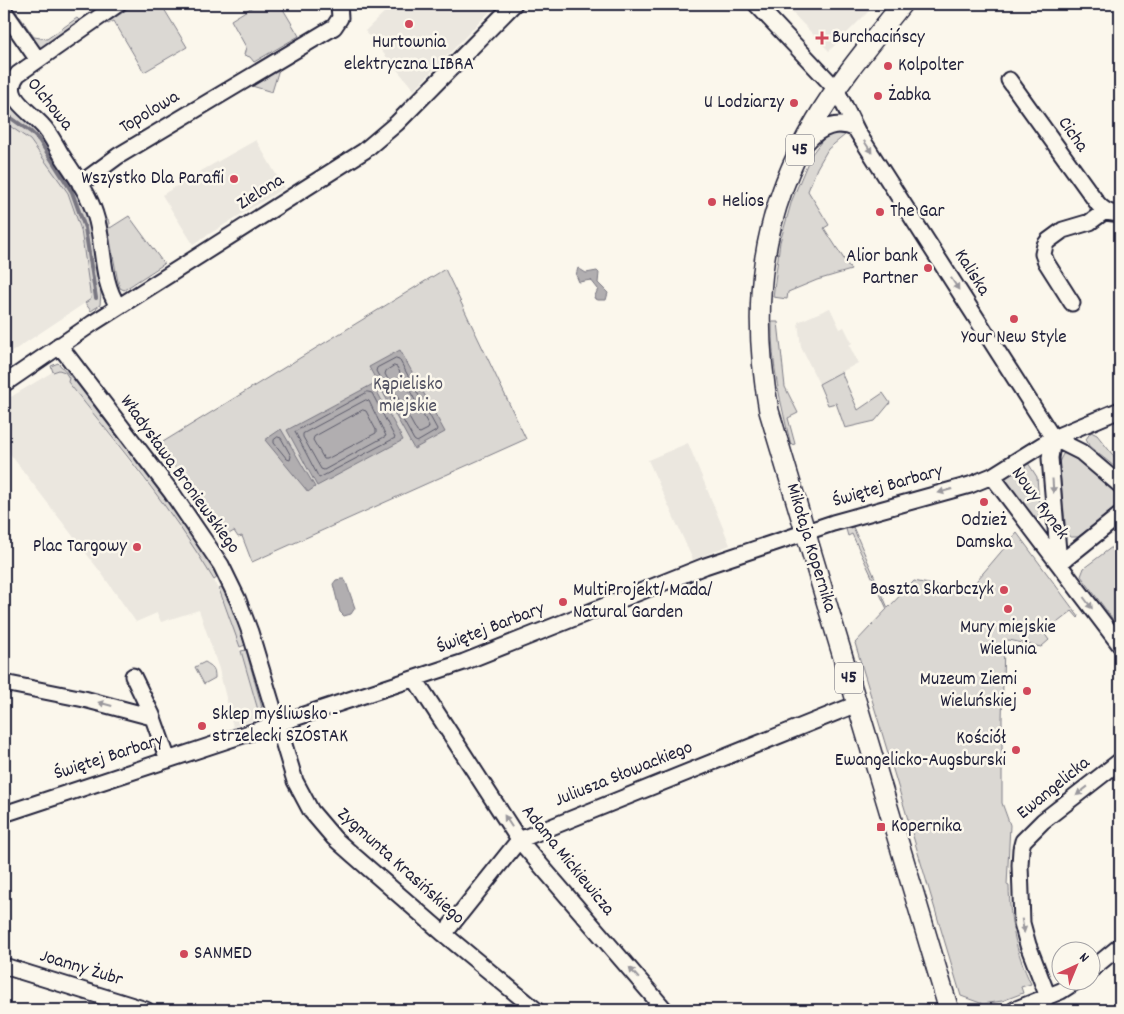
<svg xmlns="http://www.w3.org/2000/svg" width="1124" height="1014" viewBox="0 0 1124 1014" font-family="Dekko,sans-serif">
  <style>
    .built { fill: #ebe7df }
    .green { fill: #dbd8d3; stroke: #7e7d87 }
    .water { fill: #b1aeb0; stroke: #787681 }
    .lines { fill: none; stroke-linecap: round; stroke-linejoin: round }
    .shore { stroke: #5b5a6a; stroke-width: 1 }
    .stream { stroke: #787681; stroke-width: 4 }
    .minor-casing { stroke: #22223b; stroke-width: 19 }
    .major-casing { stroke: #22223b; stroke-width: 22 }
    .minor { stroke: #fbf7ec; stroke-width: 15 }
    .major { stroke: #fbf7ec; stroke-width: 19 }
    .oneway { fill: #99979c }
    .poi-dot { fill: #d1495b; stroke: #fbf7ec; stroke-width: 2 }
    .labels { text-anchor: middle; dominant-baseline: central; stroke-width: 5; stroke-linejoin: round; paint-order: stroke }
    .shield { fill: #fbf7ec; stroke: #636270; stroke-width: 1 }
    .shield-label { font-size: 18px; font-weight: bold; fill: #22223b }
    .poi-label { font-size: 19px; fill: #22223b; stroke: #fbf7ec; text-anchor: start }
    .street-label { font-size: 19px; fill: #22223b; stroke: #fbf7ec }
    .park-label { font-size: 19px; fill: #505061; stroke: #fbf7ec }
  </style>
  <rect width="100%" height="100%" fill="#fbf7ec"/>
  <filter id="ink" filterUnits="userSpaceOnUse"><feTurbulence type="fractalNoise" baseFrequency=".02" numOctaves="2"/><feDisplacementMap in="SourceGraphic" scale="10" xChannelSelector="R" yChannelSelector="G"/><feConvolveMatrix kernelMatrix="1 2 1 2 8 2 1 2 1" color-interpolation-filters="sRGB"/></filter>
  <g filter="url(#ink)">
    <path class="built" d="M393,4h104l-83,86 -49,-59z
      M784,4h92l-47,47z
      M4,122l26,18 38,53 13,37 10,69 -87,58z
      M256,140l28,48 -91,56 -31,-49 39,-24z
      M830,308l10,21 4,-2 8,16 -3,2 9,18 -39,21 -18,-37 -3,-25z
      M59,370l6,2 4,6 -1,4 106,136 24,35 16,27 21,51 25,87 -27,9 -14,-58 -20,-59 -38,12 -4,-9 -21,9 -34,-48 -98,-128v-45l50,-30z
      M688,443l42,102 -37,15 -45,-100z"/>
    <path class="green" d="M135,4h26l26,43 -43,25 -30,-51 -6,3 -1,-1z
      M257,4h23l19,32 -45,26 -4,-5 -6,-2 2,-8 -15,-27z
      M16,11l18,26 13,2 30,-21 3,3 -1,3 -37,26 -3,-1 -28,-34z
      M279,69l-7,23 -20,-6z
      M4,100l35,31 33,52 14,27 6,19 9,63 -1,13 -9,6 -6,-8 6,-4 -10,-69 -13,-37 -38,-53 -26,-18z
      M835,133l10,2 -17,14 -11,19 -9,23 21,34 -5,3 27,42 -34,10 -29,12 -1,7 -14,-2 7,-55 12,-42 19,-45 13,-17z
      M129,216l35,48 -40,26 -4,-2 -2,-6 -12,-63h2l2,9z
      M445,269l81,170 -274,123 -10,-26 -4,1 -4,-6 -7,4 -69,-90z
      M772,322h6l7,65 13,26 -10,5 7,26 -4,1c-10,-40 -20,-81 -19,-123z
      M58,363l16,17 117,153 27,44 -4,3c-42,-71 -95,-134 -146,-198l1,-4 -4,-6 -6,-2 -6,2 -2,-6z
      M841,372l17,38 25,-17 7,10 -15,18 -30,7 -9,-25 -8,2 -9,-21z
      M1091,432l6,3 23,29v7l-31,-25 -3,-7z
      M1067,453l4,1 49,39v11l-42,33h-8l-4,-5 -7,-70 4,-8z
      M1028,463l9,14 3,38 -6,7 -29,-39c1,-12 14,-15 23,-20z
      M853,527l35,81 26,-27 53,11 50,-59 62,84 -1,1 -6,-7 -28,22 5,7 -8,7 -32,-7 -4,1 -1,3 -2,76v83l8,22 -3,60 2,1c1,36 6,64 22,98l-10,3 2,6 -21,8 -19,3 -22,-8 -106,-353 32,-34 -35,-75 -4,2 -2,-7z
      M1120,541v88l-39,-53 3,-8z
      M223,587l12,28 10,30 -5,2 -21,-58z
      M246,650l15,54 1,5 -4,1 -17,-59z
      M205,662c8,5 10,6 10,16l-11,6 -9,-17z"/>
    <path class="water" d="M578,268l8,5 11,-2 2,2 -1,10 10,10 -2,7h-8l-4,-2 4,-9 -7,-9 -12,2 -3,-7z
      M400,350l45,82 -31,17 -45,-82z
      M373,384l30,56 -86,46 -30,-56z
      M281,429l34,58 -7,5 -43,-52z
      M341,579h3l2,3 9,26 -4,6 -7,2 -4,-4 -7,-28 3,-4z"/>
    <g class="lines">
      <path class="shore" d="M396,358l3,1 38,70 -1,2 -19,11 -3,-2 -38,-69 1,-3z
        M394,366l3,1 32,59 -1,3 -8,4 -3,-1 -32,-58 1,-3z
        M368,392l4,1 23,45 -76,40 -24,-46z
        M366,400l3,1 17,35 -62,34 -3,-1 -18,-32v-3z
        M363,410l3,1 10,19v3l-49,26h-3l-11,-19 1,-3z
        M278,437l3,1 10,18 -1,4 -3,-1 -13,-16v-3z"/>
      <path class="stream" d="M4,113l27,19 8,8 33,52 13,36 11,70"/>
      <g class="minor-casing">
        <path id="minor" d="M118,4l-100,70c-18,22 11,36 24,51 8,8 13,19 19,29 12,19 27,38 34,60 10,29 5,66 23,92
          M756,4l80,85 22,44 195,305
          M4,11l34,49
          M1009,80l89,124c6,7 13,11 22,9
          M807,142c13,-15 31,-22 49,-13
          M80,184l38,-28 216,-129 6,-9 -1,-14
          M1072,303l-26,-41 -3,-8 2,-9 3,-4 15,-11 27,-8 15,-11
          M59,345l113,148 49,72 17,35 12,32 45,149 16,30 23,27 18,16 92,80 92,76
          M4,384l89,-61 271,-172 33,-28 117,-119
          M1053,438l-3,20 9,105
          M1053,438l28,14 39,33
          M992,476l128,169
          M1059,564l61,-49
          M133,676l19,39 16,45
          M415,679l104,161 146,170
          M4,683l80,16 64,17 4,-1
          M4,814l460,-152 241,-96 128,-43 137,-38 22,-9 61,-38 67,-28
          M444,934l75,-94 338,-136
          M4,966l142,44
          M1092,969l28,-23
          M1048,997l-20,-52 -6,-22 -2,-58 1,-16 2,-8 20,-20 77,-60
          M1014,1010l47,-19 14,-9"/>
      </g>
      <g class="major-casing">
        <path id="major" d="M902,4c-30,38 -61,74 -86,116 -56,93 -66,186 -47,291l180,599"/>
      </g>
      <use href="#minor" class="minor"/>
      <use href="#major" class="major"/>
    </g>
    <defs><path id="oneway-solid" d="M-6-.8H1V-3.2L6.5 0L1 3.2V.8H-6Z" transform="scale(1.25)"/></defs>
    <g class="oneway">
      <use href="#oneway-solid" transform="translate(868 147) rotate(57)"/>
      <use href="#oneway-solid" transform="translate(955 284) rotate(57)"/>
      <use href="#oneway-solid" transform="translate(1053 486) rotate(86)"/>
      <use href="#oneway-solid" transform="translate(945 491) rotate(164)"/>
      <use href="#oneway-solid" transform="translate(1088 603) rotate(53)"/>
      <use href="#oneway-solid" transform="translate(105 704) rotate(-165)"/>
      <use href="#oneway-solid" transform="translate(1082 791) rotate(142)"/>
      <use href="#oneway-solid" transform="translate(508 821) rotate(-123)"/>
      <use href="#oneway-solid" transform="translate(1023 926) rotate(80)"/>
      <use href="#oneway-solid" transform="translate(634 973) rotate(-131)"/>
    </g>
  </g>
  <g class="poi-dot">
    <circle cx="409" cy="24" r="5"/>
    <path d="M819.5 30.5h5v5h5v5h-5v5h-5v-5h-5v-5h5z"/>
    <circle cx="888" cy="66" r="5"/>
    <circle cx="878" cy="96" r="5"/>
    <circle cx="794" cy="103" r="5"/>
    <circle cx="234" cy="179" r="5"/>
    <circle cx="712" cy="202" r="5"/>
    <circle cx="880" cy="212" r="5"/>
    <circle cx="928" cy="268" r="5"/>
    <circle cx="1014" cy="319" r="5"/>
    <circle cx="984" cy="502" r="5"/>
    <circle cx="137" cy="547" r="5"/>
    <circle cx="1004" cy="590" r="5"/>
    <circle cx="563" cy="602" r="5"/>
    <circle cx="1008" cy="609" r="5"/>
    <circle cx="1027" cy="691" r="5"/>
    <circle cx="202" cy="726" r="5"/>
    <circle cx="1016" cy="750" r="5"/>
    <rect x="876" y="822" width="10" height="10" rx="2.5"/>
    <circle cx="184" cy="954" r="5"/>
  </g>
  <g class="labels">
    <g class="shield">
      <rect x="786" y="134.5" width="28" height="31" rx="4"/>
      <rect x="835" y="662.5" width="28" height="31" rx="4"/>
    </g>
    <g class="shield-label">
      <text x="800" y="150">45</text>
      <text x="849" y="678">45</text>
    </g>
    <g class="poi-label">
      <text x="832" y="38">Burchacińscy</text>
      <text x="409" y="43" text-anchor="middle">Hurtownia<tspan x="409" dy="22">elektryczna LIBRA</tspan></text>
      <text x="898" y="66">Kolpolter</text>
      <text x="888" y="96">Żabka</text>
      <text x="784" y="103" text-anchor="end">U Lodziarzy</text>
      <text x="224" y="179" text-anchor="end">Wszystko Dla Parafii</text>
      <text x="722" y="202">Helios</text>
      <text x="890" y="212">The Gar</text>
      <text x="918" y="257" text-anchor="end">Alior bank<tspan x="918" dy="22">Partner</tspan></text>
      <text x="1014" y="338" text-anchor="middle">Your New Style</text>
      <text x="984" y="521" text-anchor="middle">Odzież<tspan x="984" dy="22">Damska</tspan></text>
      <text x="127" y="547" text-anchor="end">Plac Targowy</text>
      <text x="994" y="590" text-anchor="end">Baszta Skarbczyk</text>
      <text x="573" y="591">MultiProjekt/ Mada/<tspan x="573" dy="22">Natural Garden</tspan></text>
      <text x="1008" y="628" text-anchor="middle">Mury miejskie<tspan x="1008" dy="22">Wielunia</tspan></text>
      <text x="1017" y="680" text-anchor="end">Muzeum Ziemi<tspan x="1017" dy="22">Wieluńskiej</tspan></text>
      <text x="212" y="715">Sklep myśliwsko -<tspan x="212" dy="22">strzelecki SZÓSTAK</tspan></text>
      <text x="1006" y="739" text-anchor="end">Kościół<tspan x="1006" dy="22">Ewangelicko-Augsburski</tspan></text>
      <text x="891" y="827">Kopernika</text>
      <text x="194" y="954">SANMED</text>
    </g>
    <g class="street-label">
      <text transform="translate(49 105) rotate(51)">Olchowa</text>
      <text transform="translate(150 113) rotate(-31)">Topolowa</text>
      <text transform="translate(1072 135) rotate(55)">Cicha</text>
      <text transform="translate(261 193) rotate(-32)">Zielona</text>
      <text transform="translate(971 273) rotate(58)">Kaliska</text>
      <text transform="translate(179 475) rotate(54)">Władysława Broniewskiego</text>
      <text transform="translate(888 487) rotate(-16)">Świętej Barbary</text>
      <text transform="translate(1039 504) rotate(54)">Nowy Rynek</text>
      <text transform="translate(810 548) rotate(73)">Mikołaja Kopernika</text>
      <text transform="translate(491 629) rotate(-21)">Świętej Barbary</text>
      <text transform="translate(109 758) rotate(-18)">Świętej Barbary</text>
      <text transform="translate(624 775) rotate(-22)">Juliusza Słowackiego</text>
      <text transform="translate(1054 789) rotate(-39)">Ewangelicka</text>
      <text transform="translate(567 861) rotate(51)">Adama Mickiewicza</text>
      <text transform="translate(400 867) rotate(42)">Zygmunta Krasińskiego</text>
      <text transform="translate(81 969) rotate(17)">Joanny Żubr</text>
    </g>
    <g class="park-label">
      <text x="408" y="385">Kąpielisko<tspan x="408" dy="22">miejskie</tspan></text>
    </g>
  </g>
  <rect width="1124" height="1014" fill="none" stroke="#fbf7ec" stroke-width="20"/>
  <rect x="10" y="10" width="1104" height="994" fill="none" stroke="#22223b" stroke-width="2" filter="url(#ink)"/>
  <g transform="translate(1076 966) rotate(44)"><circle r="24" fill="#fbf7ec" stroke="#a4a2a5"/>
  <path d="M0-4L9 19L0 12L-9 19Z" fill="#d1495b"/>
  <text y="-8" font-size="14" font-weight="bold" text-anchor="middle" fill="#22223b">N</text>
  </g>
</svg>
